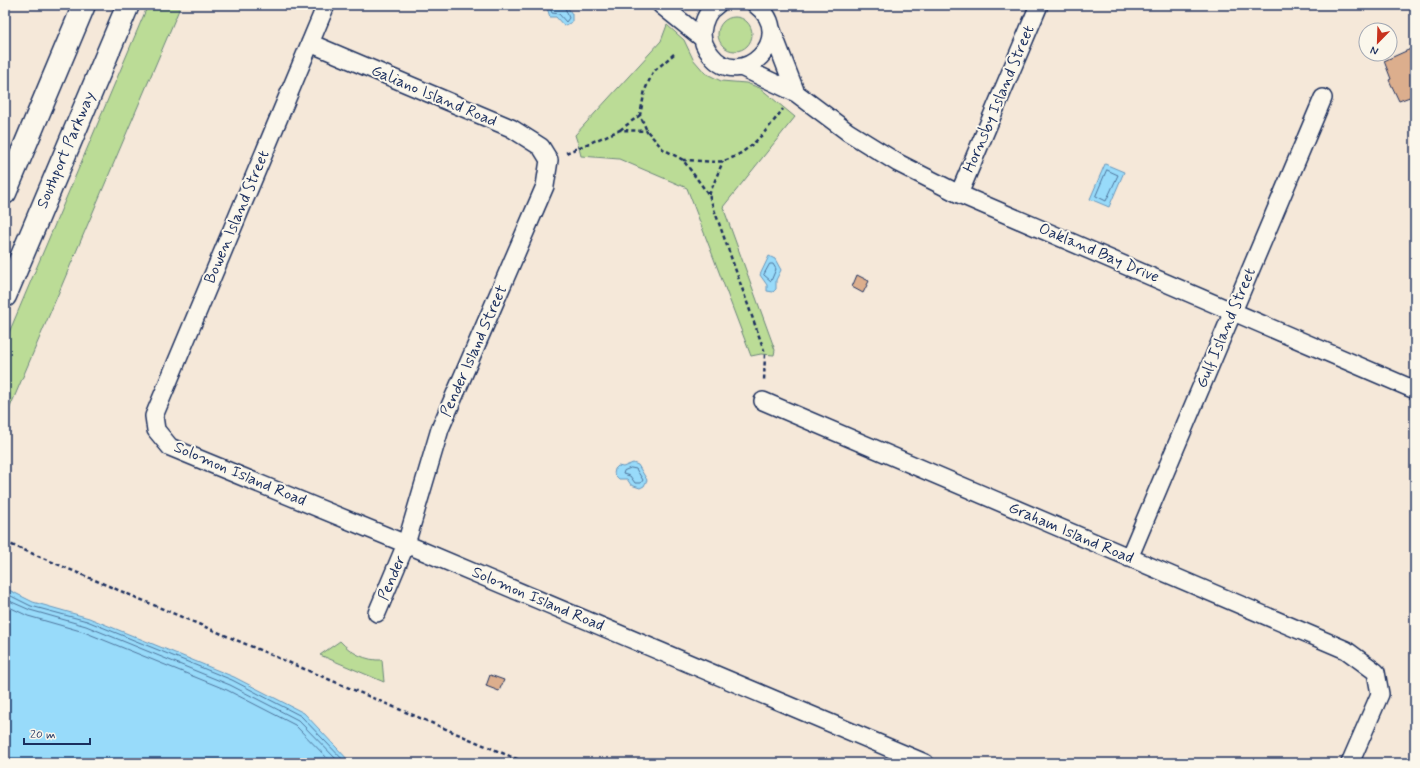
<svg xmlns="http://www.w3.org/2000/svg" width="1420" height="768" viewBox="0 0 1420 768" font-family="Mynerve,sans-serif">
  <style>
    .green { fill: #bbdc96; stroke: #6b867a }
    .water { fill: #98dbfa; stroke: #6696bc }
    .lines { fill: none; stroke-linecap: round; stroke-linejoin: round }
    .shore { stroke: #4d749c; stroke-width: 1 }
    .building { fill: #dcae8d; stroke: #1b2f5e }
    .minor-casing { stroke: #1b2f5e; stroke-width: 20 }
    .secondary-casing { stroke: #1b2f5e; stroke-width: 25 }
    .path { stroke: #1b2f5e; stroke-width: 2.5; stroke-dasharray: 4 3; stroke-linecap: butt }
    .minor { stroke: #fbf7ec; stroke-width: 17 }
    .secondary { stroke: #fbf7ec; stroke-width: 22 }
    .labels { text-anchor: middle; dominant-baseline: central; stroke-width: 4; stroke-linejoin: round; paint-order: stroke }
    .street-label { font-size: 16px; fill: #1b2f5e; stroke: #fbf7ec }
  </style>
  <rect width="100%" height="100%" fill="#f5e8d9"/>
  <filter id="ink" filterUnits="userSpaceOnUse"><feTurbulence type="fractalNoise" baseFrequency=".025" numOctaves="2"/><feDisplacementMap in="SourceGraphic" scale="8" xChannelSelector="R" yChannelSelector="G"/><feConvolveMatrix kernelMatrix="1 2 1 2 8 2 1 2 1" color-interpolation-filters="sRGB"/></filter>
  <g filter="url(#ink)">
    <path class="green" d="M148,5h33l-176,414v-77z
      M718 34a17 17 0 1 1 34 0a17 17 0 1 1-34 0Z
      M667,25l17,15 9,19 12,14 16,8 25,2 14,5 35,29 -72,90 52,143 -1,5 -13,-1 -10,2 -64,-168 -68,-29 -38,-3 -3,-12 -3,-9 86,-94z
      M340,641c11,12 26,20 42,19l2,22 -64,-27z"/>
    <path class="water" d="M546,5h20l6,9v8l-8,4 -8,-9h-6z
      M1105,164l19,8 -15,35 -19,-8z
      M769,256l6,3 6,11 -5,10v9l-3,3 -6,-1v-6l-7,-10z
      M633,463l5,2 9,15 -3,6 -4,2 -9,-3 -4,-6h-8l-5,-5 1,-5 3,-3 5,1z
      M5,588l28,14 56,16 145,59 70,36 47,50h-346z"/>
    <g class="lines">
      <path class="shore" d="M549,5l3,8 7,1 7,8 3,-4 -5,-13
        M1107,170l11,5 -12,26 -10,-5z
        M770,264h3l3,5 -5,12 -7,-6z
        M631,468l5,1 7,11 -2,3h-6l-5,-7 -7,-2 1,-3z
        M5,593l26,13 56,15 145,59 69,36 45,47
        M5,599l25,11 56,16 144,59 68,35 42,43
        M5,605l23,11 56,16 143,58 68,35 37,38"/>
    </g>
    <path class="building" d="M1415,47v48l-16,6 -10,-21 2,-1 -7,-18z
      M857,275l12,6 -6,12 -11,-6z
      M490,675l14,5 -5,11 -13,-5z"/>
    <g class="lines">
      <g class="minor-casing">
        <path id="minor" d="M326,5l-172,411 2,14 14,17 236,97 519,219
          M661,5l41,33
          M717,5c-10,6 -14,17 -15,28 0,9 4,16 9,22 29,38 88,-18 45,-50
          M771,28l25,65
          M310,43l201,85 30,19 8,13 -4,26 -105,243 -34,115 -29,69
          M741,67l55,26 52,39 50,31 61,31 456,196
          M959,194l80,-189
          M763,401l583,249 30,22 4,22 -30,69
          M1129,558l194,-460"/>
      </g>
      <g class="secondary-casing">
        <path id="secondary" d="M5,193l79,-188
          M5,296l123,-291"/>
      </g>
      <path class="path" d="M674,54l-21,18 -8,18 -5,25 7,16 16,18 20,11 26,35 56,158 -1,29
        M620,130l20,-15
        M566,153l54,-23 27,1
        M683,160c11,0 31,3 40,1 26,-7 45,-32 60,-52
        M709,195l14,-34
        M5,542l521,221"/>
      <use href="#minor" class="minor"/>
      <use href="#secondary" class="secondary"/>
    </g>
  </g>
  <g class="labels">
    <g class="street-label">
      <text transform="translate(434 96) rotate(23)">Galiano Island Road</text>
      <text transform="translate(999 99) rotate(-67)">Hornsby Island Street</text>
      <text transform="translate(66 150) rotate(-67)">Southport Parkway</text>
      <text transform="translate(237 217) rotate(-67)">Bowen Island Street</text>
      <text transform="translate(1099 253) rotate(23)">Oakland Bay Drive</text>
      <text transform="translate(1226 328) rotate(-67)">Gulf Island Street</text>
      <text transform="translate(474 351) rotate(-66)">Pender Island Street</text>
      <text transform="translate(240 474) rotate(23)">Solomon Island Road</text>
      <text transform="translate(1071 533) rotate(23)">Graham Island Road</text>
      <text transform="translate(392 578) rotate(-67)">Pender</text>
      <text transform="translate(538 599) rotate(23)">Solomon Island Road</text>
    </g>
  </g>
  <rect width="1420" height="768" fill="none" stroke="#fbf7ec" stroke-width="20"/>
  <rect x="10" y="10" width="1400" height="748" fill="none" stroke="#1b2f5e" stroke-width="1.5" filter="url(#ink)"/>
  <g transform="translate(1378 42) rotate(203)"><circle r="19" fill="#fbf7ec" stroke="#a1a7b3"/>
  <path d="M0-3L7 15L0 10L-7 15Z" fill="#c8321e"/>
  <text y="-6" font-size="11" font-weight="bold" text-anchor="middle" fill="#1b2f5e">N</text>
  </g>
  <path d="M24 738v6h66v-6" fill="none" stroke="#1b2f5e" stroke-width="2"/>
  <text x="30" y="738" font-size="12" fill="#1b2f5e" stroke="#fbf7ec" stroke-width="3" paint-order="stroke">20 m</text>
</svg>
